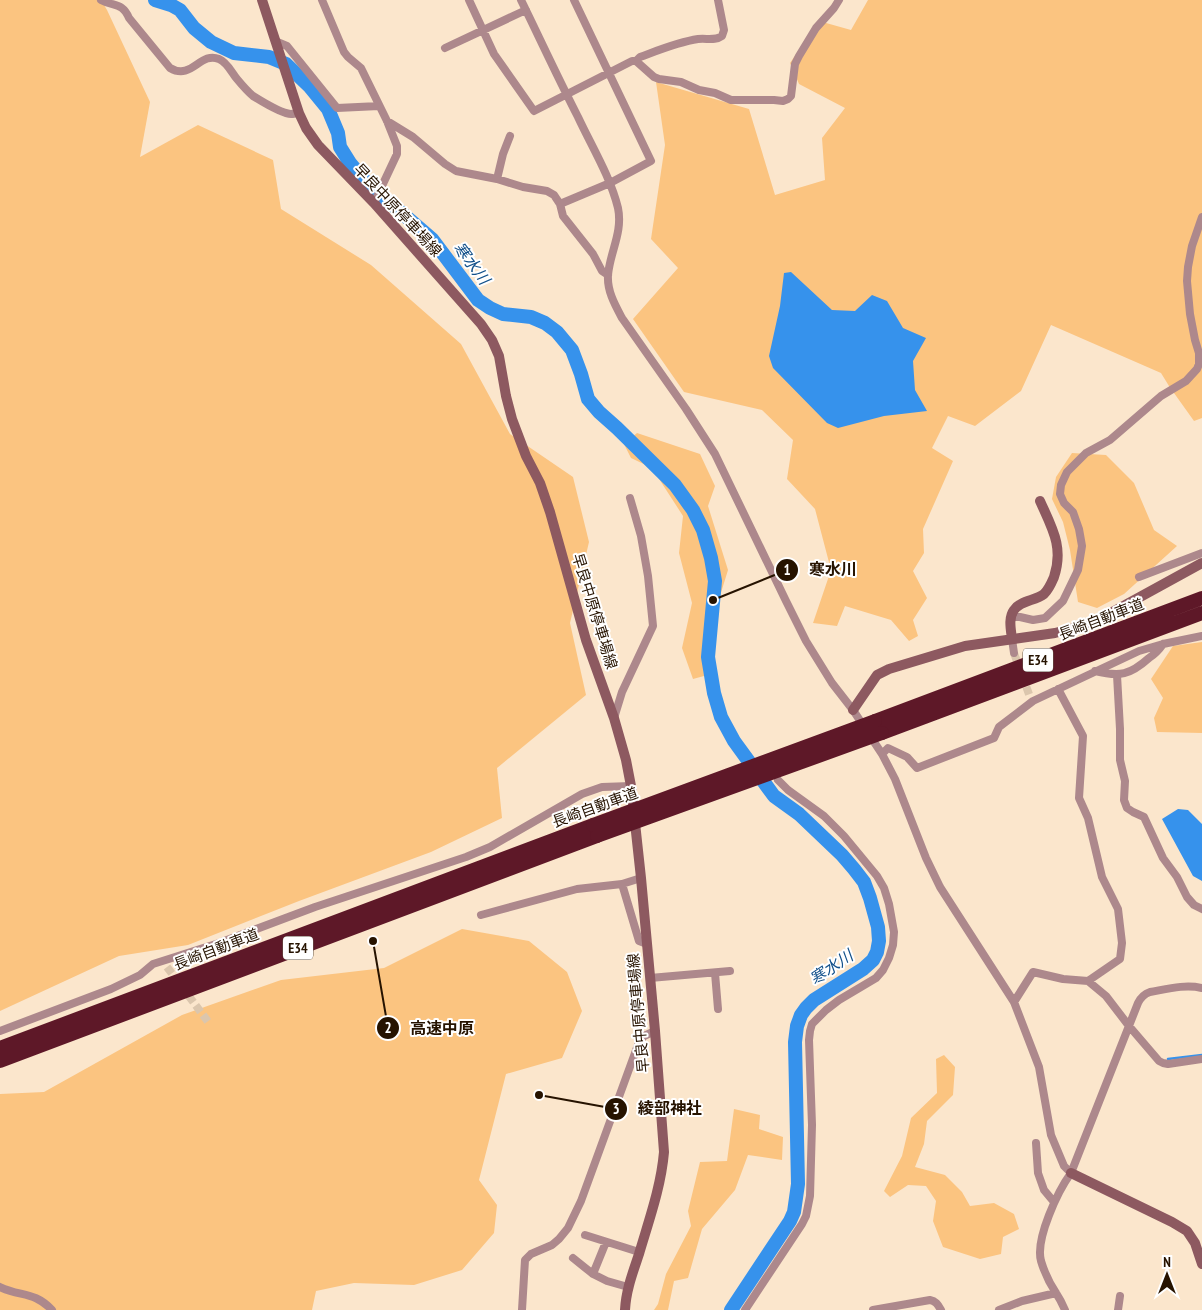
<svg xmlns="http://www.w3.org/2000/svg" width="1202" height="1310" viewBox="0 0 1202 1310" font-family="'PT Sans Narrow','Noto Sans JP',sans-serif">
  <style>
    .green { fill: #fbc480 }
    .water { fill: #3692ec }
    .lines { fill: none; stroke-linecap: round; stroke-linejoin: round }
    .stream { stroke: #3692ec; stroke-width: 2.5 }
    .river { stroke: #3692ec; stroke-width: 14 }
    .street-tunnel { stroke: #dbc6ad; stroke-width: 8; stroke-dasharray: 8 4; stroke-linecap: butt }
    .street { stroke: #ad888c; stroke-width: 8 }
    .secondary { stroke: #8d5960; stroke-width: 10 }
    .highway { stroke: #5e1828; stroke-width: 14 }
    .highway-bridge { stroke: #5e1828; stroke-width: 14 }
    .labels { text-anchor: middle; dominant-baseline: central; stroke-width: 4; stroke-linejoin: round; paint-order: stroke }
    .shield { fill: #fff; stroke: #675a4c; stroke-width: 1 }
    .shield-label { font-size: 14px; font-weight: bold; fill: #261300 }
    .street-label { font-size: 15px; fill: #261300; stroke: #fff }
    .water-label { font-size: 16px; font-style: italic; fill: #12508a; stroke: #fff }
    .leader { fill: none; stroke: #261300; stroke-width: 2 }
    .callout-dot { fill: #261300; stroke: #fff; stroke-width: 2 }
    .mark-label { font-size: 15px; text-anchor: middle; font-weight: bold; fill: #fff }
    .callout-label { font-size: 16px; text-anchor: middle; font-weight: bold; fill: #261300; stroke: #fff; stroke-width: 4; stroke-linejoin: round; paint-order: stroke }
  </style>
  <rect width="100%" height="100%" fill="#fbe6cc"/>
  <path class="green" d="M0,0h101l6,10 43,92 -10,55 58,-32 75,35 8,49 90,56 90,79 49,90 63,43 16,65 -19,81 16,72 -89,73 5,50 -71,34 -132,49 -111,44 -69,11 -119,55z
    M868,0h334v418l-8,3 -25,-35 -8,-13 -110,-48 -30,66 -46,35 -27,-10 -16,32 21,13 -30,68 1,24 -11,18 14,27 -14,22 5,16 -9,5 -18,-21 -46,-14 -8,20 -24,-3 18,-53 -16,-61 -28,-30 6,-39 -31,-30 -78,-18 -51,-73 45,-51 -27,-29 14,-94 -9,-63 93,27 26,86 50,-15 -3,-42 23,-30 -46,-24 -9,-21 29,-42 32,9z
    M637,433l63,21 15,32 -7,20 20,64 -25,81 1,25 -11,3 -11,-31 10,-45 -13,-50 4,-37 -31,-48 -21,-10 -7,-14z
    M1072,453l34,2 28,28 20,47 23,16 -53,48 -27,14 -19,-6 -8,-52 -7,-28 -11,-23 4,-22z
    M1202,642v91l-45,-1 -3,-14 9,-20 -12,-19 22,-33z
    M462,929l67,12 38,31 15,39 -20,47 -56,16 -27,106 18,25 -3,28 -32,37 -48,15 -60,-2 -38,8 -4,19h-312v-216l44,-2 138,-77 99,-35 103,-12z
    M944,1055l11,12 -2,28 -26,26 -3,23 -9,23 30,8 17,17 8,14 24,-3 20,11 5,15 -16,8 -2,17 -21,5 -37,-12 -10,-26 3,-20 -10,-15 -18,-1 -18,12 -6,-6 18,-35 9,-38 26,-25 -1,-34z
    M734,1109l26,6 -1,14 24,8 -1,23 -34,-5 -13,35 -33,39 -14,49 -14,3 -6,29h-14l4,-6 8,-30 25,-48 -3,-15 12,-49 27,-1z"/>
  <path class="water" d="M791,272l41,38 23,1 17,-16 15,6 16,27 23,10 -13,23 2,29 12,21 -43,5 -46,12 -11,-5 -54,-55 -4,-12 11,-50 4,-33z
    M1178,809l10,1 14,14v57l-9,-5 -31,-57z"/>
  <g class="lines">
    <path class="stream" d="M1168,1059l34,-4"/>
    <path class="river" d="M155,0l16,5 9,5 14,18 17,14 23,11 35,4 17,7 24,23 18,22 10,24 2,14 10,16 16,19 66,57 46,61 12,8 13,6 28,3 14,6 12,9 15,18 9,24 7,25 11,13 18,16 58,57 18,25 10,20 8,28 4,23 -7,76 6,36 7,24 13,24 40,55 25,18 43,41 12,14 10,13 6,16 8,29 1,14 -2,11 -4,8 -10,9 -49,31 -8,8 -5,7 -4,11 -2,16 3,142 -4,28 -4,9 -59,89"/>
    <path class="street-tunnel" d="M1014,653l16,44
      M167,967l42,56"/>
    <path class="street" d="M101,0c13,7 21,2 28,18l41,50c22,13 30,-17 49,-9 8,3 13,14 18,20 5,6 10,12 16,17 8,5 29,18 38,18 3,0 5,-1 8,-1
      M322,0l22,52 4,5 13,11 26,53 10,25v8l-23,49
      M469,0l25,54 40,57 98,-50h4l18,16 5,2 22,3 18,8 16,3 16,7h43l9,1 5,-2 3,-3 4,-32 4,-8 17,-28 18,-20 5,-8
      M521,0c19,39 37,78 57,117 14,30 32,59 40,91 5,24 -8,44 -10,67 -1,16 7,30 14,43l64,91 29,45 71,147 20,40 26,42 21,27 29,44 13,25 31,79 14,29 74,115 25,65 12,68 13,31 7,7
      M275,41l12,5 50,62 42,-2
      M445,48l81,-38
      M636,61l4,-4c19,-7 38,-15 58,-18 9,-1 17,2 24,-3l2,-6 -6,-30
      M387,121l26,16 32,27 11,7 41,8 26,8 24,4 7,4 6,9 3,12 30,38 9,17 6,4
      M497,179l6,-25 7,-18
      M560,204l50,-21 41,-22 -77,-161
      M1139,577l63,-24
      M1011,617h9l13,3 12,-2 18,-17 15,-31 4,-24 -3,-17 -6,-17 -9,-9 -4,-9 1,-9 6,-13 19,-19 24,-13 51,-44 25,-15 11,-12 2,-5v-11l-4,-13 -5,-26 -3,-33 1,-14 4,-21 10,-29
      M1012,639l2,14
      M1095,671c25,6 35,4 54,-13 6,-4 10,-8 14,-14
      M1117,675l3,54v31l5,21 -1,19 3,8 6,4 11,5 19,41 14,19 10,20 7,8 8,4
      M1058,689l25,47 -4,62 9,20 14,59 16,32 4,34 -2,16 -32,22
      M614,718l8,-26 31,-66 -5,-50 -7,-40 -11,-38
      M882,754l6,-6 19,9 10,11 77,-30 5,-11 34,-26 106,-50 24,-7 39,-8
      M622,884l17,57 8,3
      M481,915l96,-26 45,-5 19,-6
      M715,973l3,36
      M650,978l80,-7
      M1014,1002l19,-30 30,7 25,2 18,15 23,30 30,35 4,2 5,1 34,-5
      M0,1031l111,-42 29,-14 13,-11 66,-21 96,-36 151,-50 24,-10 92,-53 20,-7 29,-1
      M1036,1143l2,30 6,17 10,12
      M585,1235l54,17
      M573,1258l20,16 14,7 21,6
      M593,1274l13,-32
      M0,1287c21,10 34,4 52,23
      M522,1310l3,-50 6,-6 21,-9 7,-6 9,-11 13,-27 58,-159 5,-6 11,-5
      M745,1310l57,-86 4,-8 4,-20 2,-71 -3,-85 1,-9 2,-7 14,-14 13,-10 37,-22 7,-8 6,-12 4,-13 1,-13 -5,-28 -5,-16 -7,-12 -33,-40 -20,-20 -36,-26 -10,-10
      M873,1310l57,-10c6,1 8,5 11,10
      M999,1310l23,-9 34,-8
      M1065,1310c-3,-7 -5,-11 -9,-17 -6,-9 -12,-22 -15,-32 -6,-22 17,-70 30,-88l67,-170c3,-6 6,-9 12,-11 17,-3 35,-8 52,-4
      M1118,1310l2,-14"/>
    <path class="secondary" d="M262,0l37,113 7,15 12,17 56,58 107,121 11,16 7,16 7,40 6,23 14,37 14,27 10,29 36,128 28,78 12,42 5,26 10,92 14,153 9,121c-3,35 -15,68 -25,102 -6,18 -13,36 -14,56
      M1012,639c-1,-9 -4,-21 2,-29 7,-10 21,-9 30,-16 5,-5 7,-10 10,-17 10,-30 -2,-49 -14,-76
      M853,710l24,-35 12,-6 76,-23 90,-13 26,-7 28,-12 93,-51
      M1071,1173l101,49 15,9 8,12 7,21"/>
    <path class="highway" d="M875,721l327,-123
      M882,733l320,-120
      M0,1048l593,-223
      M0,1061l597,-225"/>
    <path class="highway-bridge" d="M593,825l282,-104
      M597,836l285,-103"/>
  </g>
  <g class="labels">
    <g class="shield">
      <rect x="1023" y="648.5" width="30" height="23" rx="4"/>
      <rect x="283" y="936.5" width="30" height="23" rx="4"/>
    </g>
    <g class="shield-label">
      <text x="1038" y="660">E34</text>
      <text x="298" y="948">E34</text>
    </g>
    <g class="street-label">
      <text transform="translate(398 210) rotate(47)">早良中原停車場線</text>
      <text transform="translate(595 611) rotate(73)">早良中原停車場線</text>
      <text transform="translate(1101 619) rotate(-21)">長崎自動車道</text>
      <text transform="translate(595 807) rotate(-20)">長崎自動車道</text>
      <text transform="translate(216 949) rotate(-21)">長崎自動車道</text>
      <text transform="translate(638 1013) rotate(-95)">早良中原停車場線</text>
    </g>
    <g class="water-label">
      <text transform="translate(472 263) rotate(53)">寒水川</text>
      <text transform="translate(831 967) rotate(-34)">寒水川</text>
    </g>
  </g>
  <path class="leader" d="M713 600L787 570M373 941L388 1028M539 1095L616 1109"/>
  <g class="callout-dot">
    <circle cx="713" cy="600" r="5"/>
    <circle cx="373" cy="941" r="5"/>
    <circle cx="539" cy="1095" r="5"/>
    <circle cx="787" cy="570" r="12"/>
    <circle cx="388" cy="1028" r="12"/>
    <circle cx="616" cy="1109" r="12"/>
  </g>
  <g class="mark-label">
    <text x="787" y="575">1</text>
    <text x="388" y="1033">2</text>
    <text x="616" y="1114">3</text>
  </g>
  <g class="callout-label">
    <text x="833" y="575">寒水川</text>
    <text x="442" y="1034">高速中原</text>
    <text x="670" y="1114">綾部神社</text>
  </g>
  <g transform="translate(1167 1275)" stroke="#ffffff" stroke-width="4" paint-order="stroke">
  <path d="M0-4L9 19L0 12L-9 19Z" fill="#261300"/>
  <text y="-8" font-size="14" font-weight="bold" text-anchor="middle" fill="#261300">N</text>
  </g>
</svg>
